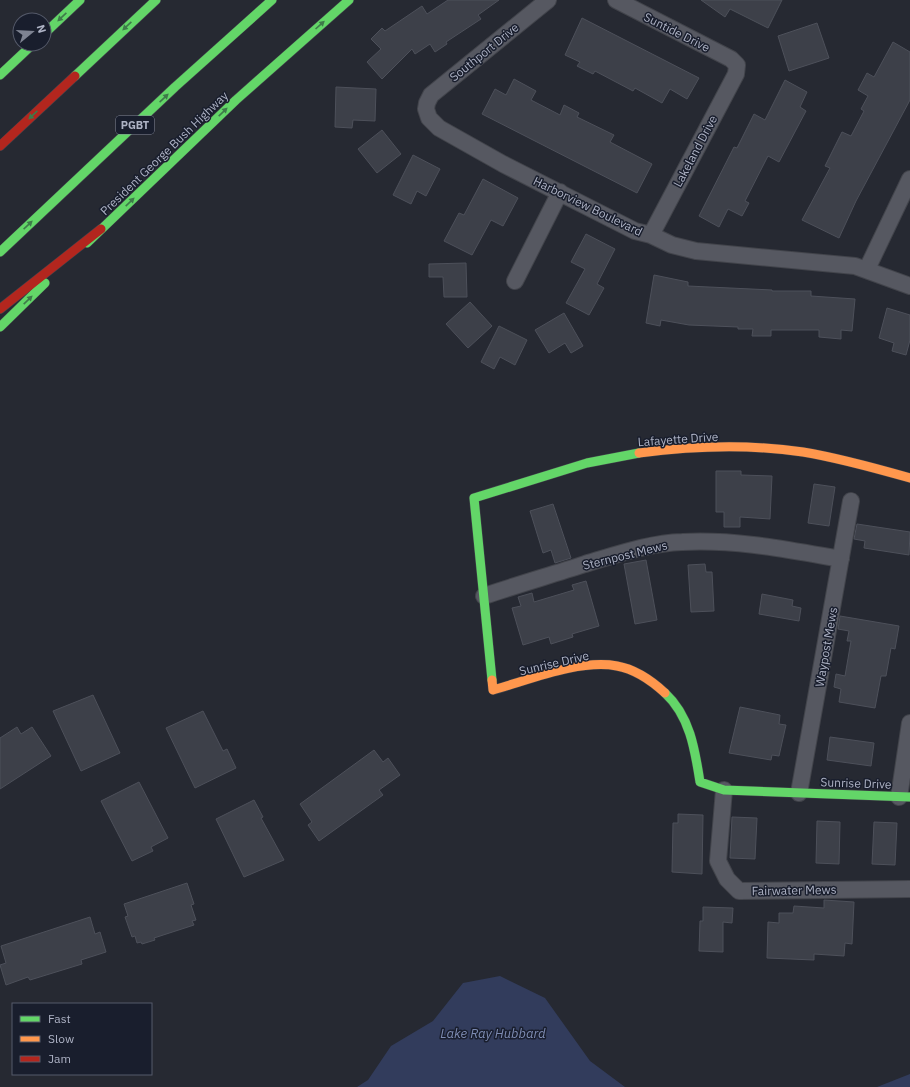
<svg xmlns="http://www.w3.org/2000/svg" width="910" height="1087" viewBox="0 0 910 1087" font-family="'IBM Plex Sans',sans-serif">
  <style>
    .water { fill: #323c5c }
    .building { fill: #3d4049; stroke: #4d505a }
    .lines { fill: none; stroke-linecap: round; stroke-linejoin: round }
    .street-casing { stroke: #42444b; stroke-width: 18 }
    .fast-casing { stroke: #42444b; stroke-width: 10 }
    .slow-casing { stroke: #42444b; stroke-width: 10 }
    .jam-casing { stroke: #42444b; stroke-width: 10 }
    .street { stroke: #565861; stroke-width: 16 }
    .fast { stroke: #63d668; stroke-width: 9 }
    .slow { stroke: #ff974d; stroke-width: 9 }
    .jam { stroke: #b3261e; stroke-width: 9 }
    .oneway { fill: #3e7a4a }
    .labels { text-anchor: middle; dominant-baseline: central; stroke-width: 3; stroke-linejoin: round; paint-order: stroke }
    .shield { fill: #191e2d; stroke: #818697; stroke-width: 1 }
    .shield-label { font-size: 11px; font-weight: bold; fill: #aeb3c5 }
    .street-label { font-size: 12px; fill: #aeb3c5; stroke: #191e2d }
    .water-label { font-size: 13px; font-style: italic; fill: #7d8bb2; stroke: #191e2d }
  </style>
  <rect width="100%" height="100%" fill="#262932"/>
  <path class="water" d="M500,976l45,22 45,63 35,26h-268l11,-7 23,-34 42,-25 30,-38z
    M910,1074v13h-33z"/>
  <path class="building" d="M448,0h51l-21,15 3,4 -35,23 1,2 -12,8 -5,-8 -15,10 -3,-5 -30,30 -15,-17 14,-13 -10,-10 11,-11 3,3 37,-25 5,8z
    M701,0h81l-14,28 -38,-19 -5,8z
    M582,18l117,60 -12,21 -17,-10 -8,14 -27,-15 -2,3 -38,-20 -2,3 -16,-8 3,-4 -15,-7z
    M817,23l12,35 -40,13 -11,-35z
    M893,42l17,10v48l-54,101 -17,37 -37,-18 28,-52 -5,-2 17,-34 9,4 13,-25 -3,-2 7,-13 -10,-6 9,-17 7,4z
    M514,79l22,12 -5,9 29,15 4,-10 15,8 -2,4 37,18 -4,7 42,22 -15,29 -155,-79 13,-25 11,6z
    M785,80l22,12 -7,15 6,4 -27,51 -11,-6 -23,45 4,2 -7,13 -14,-7 -9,18 -20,-11 35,-69 3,1 17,-34 11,6z
    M336,87l40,2 -1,32 -22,-1 -1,8 -17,-1z
    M382,130l19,24 -24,19 -19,-24z
    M413,155l27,14 -14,27 -9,-5 -6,13 -18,-9z
    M483,179l35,19 -15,28 -12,-6 -19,35 -28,-14 15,-28 5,2z
    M586,234l29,15 -18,35 7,4 -15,27 -23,-12 19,-34 -14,-7z
    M466,263l1,34h-23l-1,-20h-14v-13z
    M654,275l34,7v4l84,4v1h39v5l44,3 -3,32 -11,-1v9l-22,-2v-7h-48v6h-19l1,-7h-15v-2l-49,-2 -28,-5 -1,6 -14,-3z
    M470,302l22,24 -24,22 -22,-24z
    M887,308l23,7v25l-4,15 -14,-4 2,-8 -15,-5z
    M564,313l19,33 -12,7 -6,-10 -16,10 -14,-23z
    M499,326l28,14 -12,25 -15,-8 -6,12 -13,-7z
    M716,471h25v4l31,1 -2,43 -30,-2v10h-16v-15h-8z
    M814,484l21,3 -6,39 -21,-3z
    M553,504l18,54 -16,5 -4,-13 -8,3 -13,-42z
    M857,524l53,8 -1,23 -45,-7 1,-7 -11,-2z
    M646,560l11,60 -22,4 -11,-60z
    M705,564l1,8h6l2,39 -23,1 -3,-47z
    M586,581l13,45 -27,8 1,3 -22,7 -2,-7 -26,8 -11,-37 9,-2 -3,-9 14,-4 2,9 40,-12 -2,-5z
    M762,594l31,6 -1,6 9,2 -2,13 -40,-7z
    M840,616l59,10 -4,23 -4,-1 -5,28h-5l-6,32 -36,-6 2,-13 -7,-2 2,-13 9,2 6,-35h-4l2,-10 -11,-2z
    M93,695l27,58 -39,18 -28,-60z
    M740,707l40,8 -1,9 7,1 -7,31 -7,-1 -1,5 -42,-7z
    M203,711l20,40 4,-2 9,19 -41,20 -29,-60z
    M17,727l4,7 11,-7 19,29 -51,33v-51z
    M830,737l44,6 -3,23 -44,-6z
    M374,750l9,12 5,-4 12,17 -21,15 4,5 -64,46 -11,-16 4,-3 -12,-18z
    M139,782l29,56 -17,9 2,4 -21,10 -31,-60z
    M254,800l9,17 -2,1 23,42 -40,17 -28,-58z
    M678,814l25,1 -1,59 -30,-2 1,-49h5z
    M732,817l25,1 -2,41 -25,-1z
    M817,821l23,1 -1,42 -23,-1z
    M874,822l23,1 -2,42 -23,-1z
    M187,883l7,21 -3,1 5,15 -4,1 2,4 -40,13 1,2 -13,4 -1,-2 -4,1 -2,-7 -3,1 -7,-20 3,-1 -4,-12z
    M824,900l30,2 -2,42 -7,-1 -1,13 -30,-2v6l-47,-2 1,-36 11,1v-10h14l1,-7 30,2z
    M703,907l30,1 -1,15 -9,-1v30l-24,-1 1,-30h3z
    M90,917l5,17 5,-2 6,20 -25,8 1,4 -52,16 -2,-3 -22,8 -6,-20 6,-2 -5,-17z"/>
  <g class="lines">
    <g class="street-casing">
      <path id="street" d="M548,0l-117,95 -4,8 -1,6 3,9 10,10 64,36 132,67 16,4 21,10 24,6 159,15 55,20
        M616,0l115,59 6,6 -1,9 -85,161
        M867,269l43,-90
        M515,281l45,-89
        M484,596c33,-11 67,-21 101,-32 31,-9 64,-21 97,-22 54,-3 107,8 159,17
        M724,790l-6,71 9,18 12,12 171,-2
        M799,793l52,-292
        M899,797l11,-74"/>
    </g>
    <g class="fast-casing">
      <path id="fast" d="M44,34l36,-34
        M0,75l33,-31
        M75,76l81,-76
        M87,243l149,-143 113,-100
        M0,252l175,-165 97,-87
        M0,327l45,-44
        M492,680l-18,-182 113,-35 52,-10
        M665,693c25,23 30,57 35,89l24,8 186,7"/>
    </g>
    <g class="slow-casing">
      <path id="slow" d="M639,453c54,-7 110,-9 164,-1 36,6 72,16 107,26
        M492,680l1,10c36,-10 86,-31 124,-24 17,3 35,15 48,27"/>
    </g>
    <g class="jam-casing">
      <path id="jam" d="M0,146l75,-70
        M0,309l101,-80"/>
    </g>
    <use href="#street" class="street"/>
    <use href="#fast" class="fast"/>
    <use href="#slow" class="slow"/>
    <use href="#jam" class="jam"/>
  </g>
  <defs><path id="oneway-solid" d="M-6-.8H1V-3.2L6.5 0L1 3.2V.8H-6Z"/></defs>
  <g class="oneway">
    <use href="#oneway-solid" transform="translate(62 17) rotate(137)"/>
    <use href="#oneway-solid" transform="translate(320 25) rotate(-42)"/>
    <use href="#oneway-solid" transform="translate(127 26) rotate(137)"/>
    <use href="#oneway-solid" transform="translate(164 98) rotate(-43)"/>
    <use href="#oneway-solid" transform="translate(223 112) rotate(-44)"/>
    <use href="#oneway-solid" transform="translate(33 115) rotate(137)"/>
    <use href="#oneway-solid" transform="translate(130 202) rotate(-44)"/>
    <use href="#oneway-solid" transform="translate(28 225) rotate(-43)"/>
    <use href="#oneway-solid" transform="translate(28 300) rotate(-44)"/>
  </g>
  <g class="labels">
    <rect class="shield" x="116" y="116" width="38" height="18" rx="3"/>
    <g class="shield-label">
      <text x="135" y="125">PGBT</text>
    </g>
    <g class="street-label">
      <text transform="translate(677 32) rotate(27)">Suntide Drive</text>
      <text transform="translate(484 52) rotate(-39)">Southport Drive</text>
      <text transform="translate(695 151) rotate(-62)">Lakeland Drive</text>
      <text transform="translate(164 153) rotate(-44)">President George Bush Highway</text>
      <text transform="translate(588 206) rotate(26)">Harborview Boulevard</text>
      <text transform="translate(678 439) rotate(-4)">Lafayette Drive</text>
      <text transform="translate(625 555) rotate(-14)">Sternpost Mews</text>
      <text transform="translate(826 647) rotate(-80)">Waypost Mews</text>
      <text transform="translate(554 663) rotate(-13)">Sunrise Drive</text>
      <text transform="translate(856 783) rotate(2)">Sunrise Drive</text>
      <text transform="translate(794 890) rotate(-1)">Fairwater Mews</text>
    </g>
    <g class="water-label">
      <text x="493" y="1033">Lake Ray Hubbard</text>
    </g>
  </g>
  <rect x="12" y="1003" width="140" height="72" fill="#191e2d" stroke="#555a6a"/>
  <rect x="20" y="1016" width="20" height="6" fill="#63d668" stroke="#555a6a"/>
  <text x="48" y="1023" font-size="12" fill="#aeb3c5">Fast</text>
  <rect x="20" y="1036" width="20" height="6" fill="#ff974d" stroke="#555a6a"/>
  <text x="48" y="1043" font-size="12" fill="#aeb3c5">Slow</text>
  <rect x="20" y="1056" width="20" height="6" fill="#b3261e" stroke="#555a6a"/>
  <text x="48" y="1063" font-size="12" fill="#aeb3c5">Jam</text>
  <g transform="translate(32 32) rotate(72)"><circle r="19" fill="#191e2d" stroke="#555a6a"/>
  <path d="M0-3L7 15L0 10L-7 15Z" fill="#7e8392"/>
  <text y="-6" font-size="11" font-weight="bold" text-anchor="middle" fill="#aeb3c5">N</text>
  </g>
</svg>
